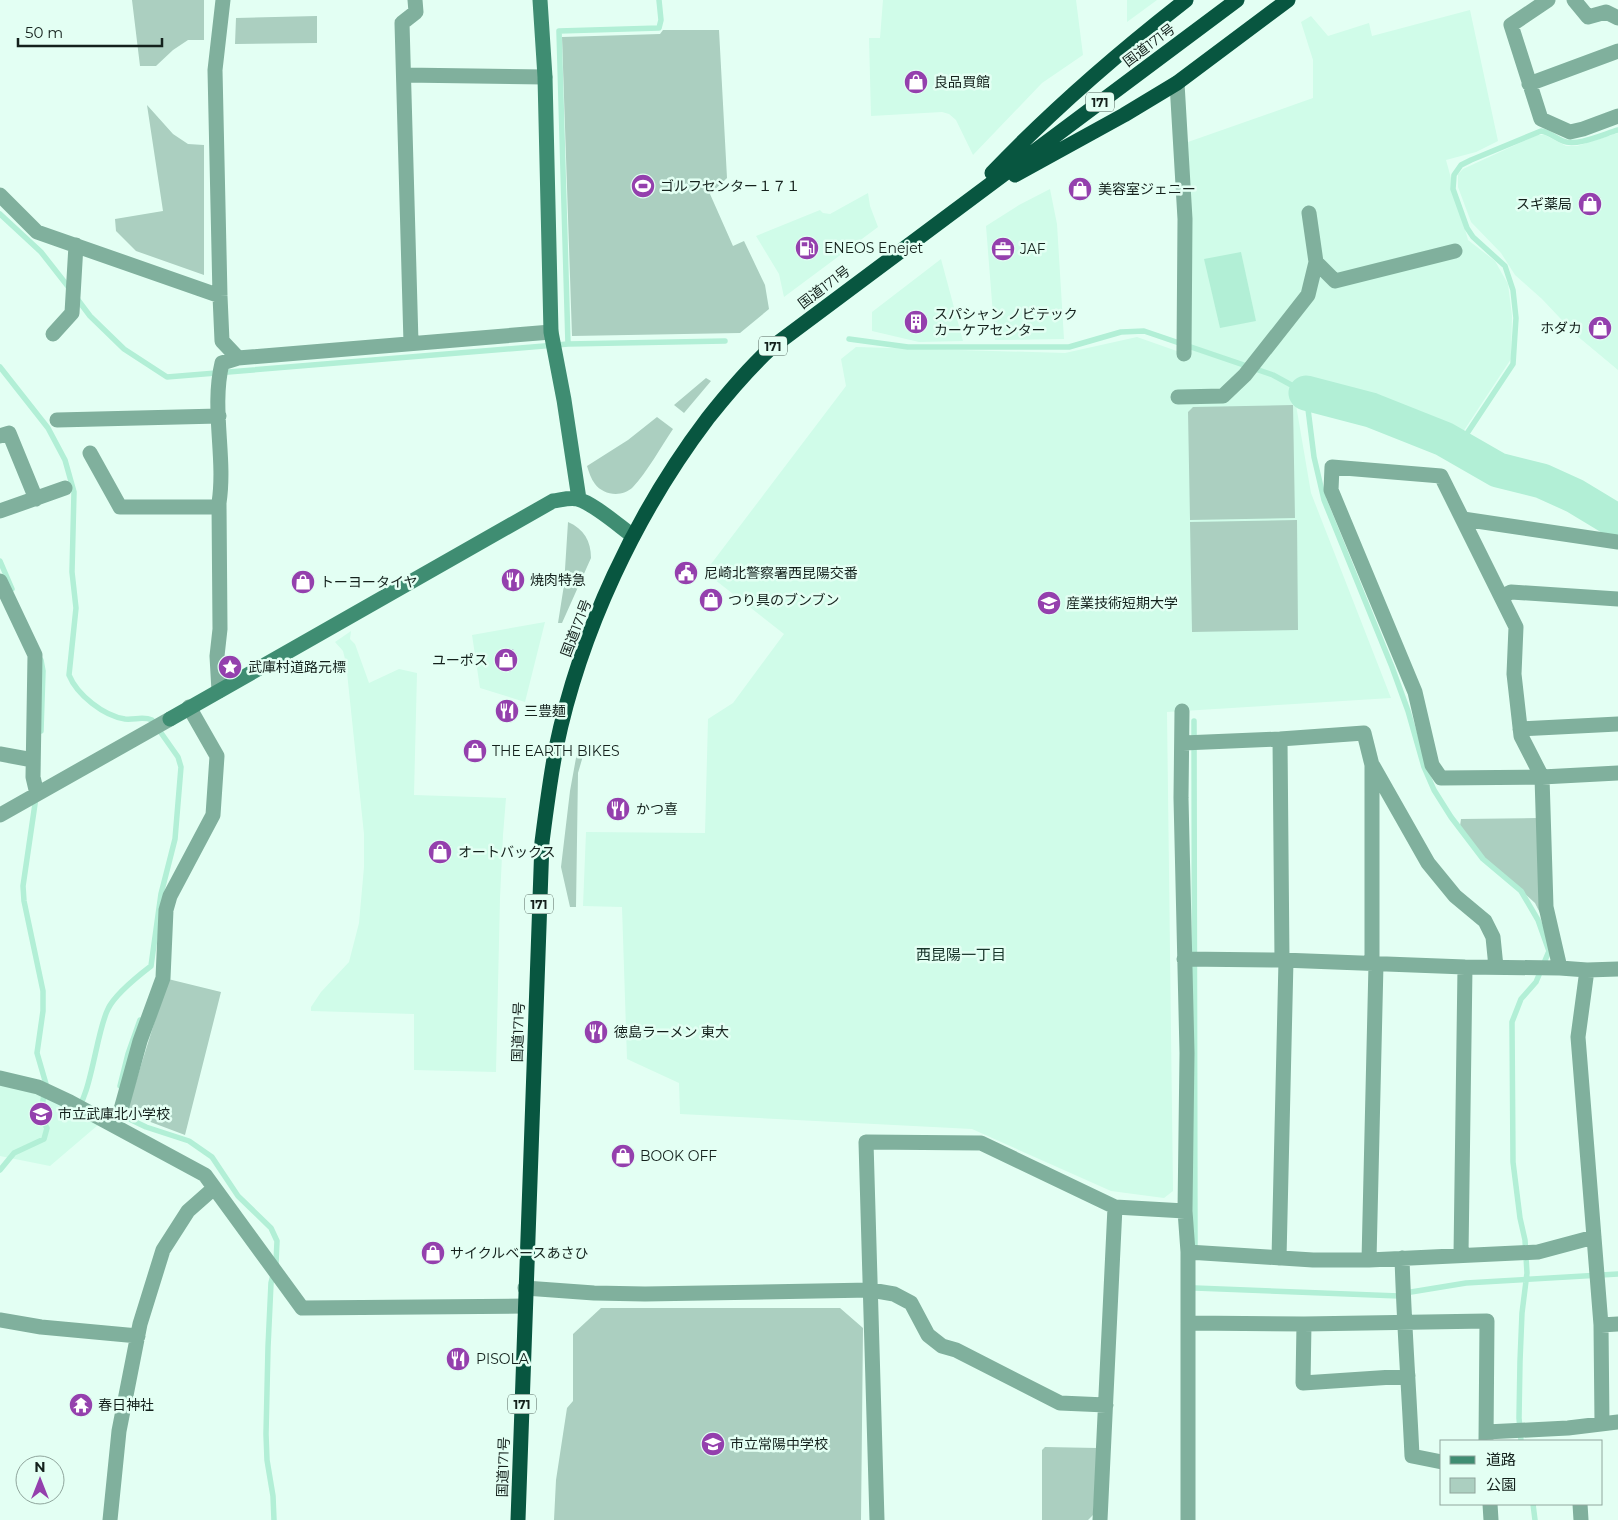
<svg xmlns="http://www.w3.org/2000/svg" width="1618" height="1520" viewBox="0 0 1618 1520" font-family="Montserrat,'Noto Sans JP',sans-serif">
  <style>
    .built { fill: #d0fce9 }
    .green { fill: #abcfc0 }
    .water { fill: #b2efd6 }
    .lines { fill: none; stroke-linecap: round; stroke-linejoin: round }
    .stream { stroke: #b2efd6; stroke-width: 5.5 }
    .river { stroke: #b2efd6; stroke-width: 35 }
    .street { stroke: #80b09d; stroke-width: 15 }
    .secondary { stroke: #3f8d72; stroke-width: 15 }
    .highway { stroke: #085640; stroke-width: 15 }
    .labels { text-anchor: middle; dominant-baseline: central; stroke-width: 5; stroke-linejoin: round; paint-order: stroke }
    .shield { fill: #e3fff3; stroke: #52645c; stroke-width: 1 }
    .shield-label { font-size: 12px; font-weight: bold; fill: #14211c }
    .street-label { font-size: 14px; fill: #14211c; stroke: #e3fff3 }
    .poi-label { font-size: 14px; fill: #14211c; stroke: #e3fff3; text-anchor: start }
    .neighbourhood-label { font-size: 15px; fill: #163429; stroke: #e3fff3 }
  </style>
  <rect width="100%" height="100%" fill="#e3fff3"/>
  <path class="built" d="M883,0h193l7,55 -41,28 -69,72 -17,-35 -7,-6 -7,-2 -71,4 -2,-78h11z
    M1127,0h30l-30,22z
    M1470,10l28,131 -22,11 -30,8 22,80 27,21 13,23 4,32 -1,43 -52,79 -156,-57 -8,18 16,94 80,205 -224,14 6,479 -9,7 -53,-7 -139,-62 -292,-15 -1,-31 -52,-24 -5,-152 -39,-1 3,-74 119,1 3,-114 25,-16 51,-69 -79,-62 141,-186 -5,-27 15,-12 209,6 72,-16 54,19 -3,-214 125,-44v-38l-12,-38 10,-6 17,20 41,-13 3,13z
    M1618,133v237l-42,-35 -34,-36 -27,-24 -14,-22 -30,-31 -13,-35v-13l5,-5 74,-34h8l21,11h11z
    M1050,189l7,35 7,115 -69,1 -9,-114 33,-21z
    M868,193l2,13 8,21 -94,70 -5,-23 -23,-38 64,-26 3,3 7,1z
    M941,259l22,82 -44,1 -47,-11v-19z
    M545,622l-20,80 -45,-14 -8,-53z
    M351,631l-1,8 5,5 14,39 30,-14 18,4 -3,122 92,3 -3,37 -3,63 -4,174 -82,-2v-56l-103,-3v-4l10,-15 28,-30 10,-39 5,-56v-33l-18,-171 -3,-12 -8,-9z
    M0,1083l30,7 34,14 34,21 -48,41 -50,-10z"/>
  <path class="green" d="M132,0h72v40h-16l-15,10 -17,16h-16z
    M317,16v27l-82,1 1,-26z
    M663,30h56l8,148 -17,16 23,52 11,-5 21,44 4,24 -29,24 -168,3 -10,-299 98,-3z
    M147,105l26,29 15,10 16,1v130l-68,-24 -20,-20 -1,-12 48,-8z
    M706,378l5,3 -27,32 -10,-8z
    M1293,405l2,113 -105,2 -2,-108 5,-5z
    M657,417l16,12c-12,18 -26,43 -40,58 -11,11 -30,8 -38,-3 -4,-5 -6,-12 -8,-18l41,-26z
    M1297,520l1,110 -106,2 -2,-110z
    M568,522c16,7 23,19 23,36l-29,65h-4l6,-38z
    M578,747l7,2 -7,24 -2,134h-6l-9,-40 9,-76z
    M1538,818l2,95 -5,-10 -51,-46 -24,-31 1,-7z
    M168,979l53,13 -36,143 -53,-20 -5,-5z
    M601,1308h239l23,20 -2,192h-307l2,-40 11,-72 6,-7v-67z
    M1045,1447l53,1 -5,67 -5,5h-46v-70z"/>
  <path class="water" d="M1241,252l15,69 -36,7 -16,-69z"/>
  <g class="lines">
    <path class="stream" d="M0,214l41,38 29,37
      M75,296l15,20 34,33 43,28 401,-33 157,-3
      M849,339l59,8h161l52,-15 23,-1 129,44 33,18 8,64 10,43 68,167 16,44 16,56 10,23 17,27 32,42 38,32 17,29 11,31 -13,31 -15,17 -9,23 1,140 7,56 5,22 2,33 -5,40 -2,48 -1,57 2,23
      M568,344l-9,-313 100,-3 2,-8 -2,-20
      M0,367l48,61 17,32 9,32 -2,80 4,36 -7,67c8,20 35,41 56,44 10,1 18,-3 27,1l26,37 3,10 -6,72 -14,55 -10,72c-13,10 -36,28 -43,43 -12,23 -17,92 -35,105
      M1458,447l55,-83 3,-46 -3,-28 -8,-24 -32,-29 -6,-9 -14,-39 1,-14 7,-10 10,-5 70,-29c8,1 14,7 22,10 13,6 41,-7 55,-11
      M0,561l12,28
      M41,660l2,11 -2,60
      M1194,721l1,530
      M120,1086l8,-32 12,-34
      M121,1115l25,12 43,14 23,16 26,39 33,32 6,13 -1,22 -5,20 -3,64 -2,87 1,26 6,36 1,24
      M0,1170l14,-17 30,-14 3,-11 -5,-8 -1,-9 5,-27 -9,-31 6,-42v-20l-19,-90 -1,-15 13,-89
      M1195,1288l204,8 12,-4 55,-9 152,-9
      M1533,1504l2,16"/>
    <path class="river" d="M1306,393l65,17 73,29 54,31 44,11 33,15 43,26"/>
    <path class="street" d="M223,0l-8,70 5,226 2,45 16,17 313,-26
      M1548,0l-37,25 30,94 29,13 13,-3 35,-13
      M1574,0l14,17 18,-5 12,6
      M404,75l141,2
      M1177,83l8,136 -1,135
      M1529,84l89,-33
      M0,195l37,37 183,64
      M1316,262l19,19 120,-30
      M53,334l19,-21 4,-68
      M411,343l-9,-320 14,-11 -1,-12
      M1178,397l45,-1 22,-21 63,-80 8,-33 -7,-49
      M57,420l162,-4
      M0,436l9,-3 27,66
      M90,453l30,54h99
      M0,511l65,-23
      M1463,519l155,23
      M0,581l35,74 -2,122 4,17
      M1501,597l10,-5 107,7
      M219,691l-2,-35 3,-27 -1,-126c7,-46 -8,-94 3,-140l16,-5
      M1182,711l-1,87 6,255 -2,158 3,41v268
      M1520,729l98,-5
      M1280,739l2,221
      M1183,743l97,-4 84,-6 8,32v199
      M0,754l33,6
      M1373,766l55,97 27,33 30,25 8,16 3,30
      M0,815l170,-96
      M1184,959l98,1 183,7 95,1 27,2 31,-1
      M1560,968l-14,-61 -4,-130 -21,-41 -7,-62 2,-47 -75,-151 -109,-9 -1,23 84,202 17,73 9,13 101,-1 76,-4
      M1587,970l-9,67 23,288 1,98
      M0,1078l38,9 32,15 135,73 97,133 223,-2
      M114,1125l6,-12 20,-72 23,-63 3,-68 4,-14 43,-81 4,-59 -28,-49
      M1188,1252l125,8h56l169,-8 56,-15
      M1461,1255l4,-288
      M1279,1258l7,-298
      M1402,1258c2,66 7,132 10,198l30,6
      M1369,1260l7,-296
      M525,1288l69,5 51,1 226,-4 23,4 17,9 17,32 14,11 14,4 104,53 46,2
      M0,1320l41,7 97,9
      M1188,1323l116,1 183,-3 -1,120
      M1304,1324l-1,59 105,-7
      M1601,1325l17,-1
      M1486,1432l82,-4 50,-6
      M1490,1504l1,16
      M1580,1504l1,16
      M110,1520l9,-89 21,-107 23,-74 25,-39 26,-23
      M877,1520l-11,-378 115,1 134,64 70,4
      M1100,1520l15,-313"/>
    <path class="secondary" d="M540,0l5,77 6,255 13,68 15,99
      M170,719l383,-218c8,-1 17,-4 24,-2 15,3 42,27 56,37"/>
    <path class="highway" d="M992,173c60,-63 126,-120 194,-173
      M1015,175l109,-60 53,-32 111,-83
      M518,1520l24,-678c4,-31 8,-63 14,-94 24,-116 80,-235 152,-330 19,-24 40,-49 63,-70l466,-348"/>
  </g>
  <defs>
    <g id="shop-disc" transform="scale(1.25)"><circle r="9.5" fill="#9440ad" stroke="#e3fff3"/><path d="M-5-2.5h2.3a2.7 3.5 0 0 1 5.4 0H5L5.5 6h-11ZM-1.5-2.5h3a1.5 2.3 0 0 0-3 0Z" fill="#fff"/></g>
    <g id="stadium-disc" transform="scale(1.25)"><circle r="9.5" fill="#9440ad" stroke="#e3fff3"/><path d="M0-5a6.5 5 0 1 0 0 10a6.5 5 0 1 0 0-10ZM-3.5-1.8h7v3.6h-7Z" fill="#fff"/></g>
    <g id="fuel-disc" transform="scale(1.25)"><circle r="9.5" fill="#9440ad" stroke="#e3fff3"/><path d="M-5.5-6h7V0h2V4h1.3V-2.5L3-4.5l.8-.8L6-3V5H2.5V1h-1V6h-7ZM-4.2-4.7v3.2H.2V-4.7Z" fill="#fff"/></g>
    <g id="office-disc" transform="scale(1.25)"><circle r="9.5" fill="#9440ad" stroke="#e3fff3"/><path d="M-6-3h4V-5.5h4V-3h4V5H-6ZM-1-4.5V-3h2v-1.5ZM-6 0V1H6V0Z" fill="#fff"/></g>
    <g id="building-disc" transform="scale(1.25)"><circle r="9.5" fill="#9440ad" stroke="#e3fff3"/><path d="M-4-6H4V6H1V3H-1V6H-4ZM-2.5-4.3h1.7v1.8h-1.7ZM.8-4.3h1.7v1.8H.8ZM-2.5-1h1.7V.8h-1.7ZM.8-1h1.7V.8H.8Z" fill="#fff"/></g>
    <g id="civic-disc" transform="scale(1.25)"><circle r="9.5" fill="#9440ad" stroke="#e3fff3"/><path d="M-.6-6.5H3V-4.5H.6V-3L4-1V1h2V6H-6V1h2V-1L-.6-3ZM-1.2 2.5V6h2.4V2.5Z" fill="#fff"/></g>
    <g id="restaurant-disc" transform="scale(1.25)"><circle r="9.5" fill="#9440ad" stroke="#e3fff3"/><path d="M-5-6h1v4h1v-4h1v4h1v-4h1v5L-1.5 .5V6h-2V.5L-5-1ZM5-6V6H3V1.5H1.5Q1.5-4 5-6Z" fill="#fff"/></g>
    <g id="university-disc" transform="scale(1.25)"><circle r="9.5" fill="#9440ad" stroke="#e3fff3"/><path d="M0-5L7-2L0 1L-7-2ZM-4 1L0 2.5L4 1V4Q0 6-4 4Z" fill="#fff"/></g>
    <g id="sight-disc" transform="scale(1.25)"><circle r="9.5" fill="#9440ad" stroke="#e3fff3"/><path d="M0-6L1.8-2.2L6-1.7L2.9 1.2L3.7 5.4L0 3.3L-3.7 5.4L-2.9 1.2L-6-1.7L-1.8-2.2Z" fill="#fff"/></g>
    <g id="school-disc" transform="scale(1.25)"><circle r="9.5" fill="#9440ad" stroke="#e3fff3"/><path d="M0-5L7-2L0 1L-7-2ZM-4 1L0 2.5L4 1V4Q0 6-4 4Z" fill="#fff"/></g>
    <g id="temple-disc" transform="scale(1.25)"><circle r="9.5" fill="#9440ad" stroke="#e3fff3"/><path d="M0-6L5-2H3V0L6.5 2.5H4V6H1.5V3h-3V6H-4V2.5H-6.5L-3 0V-2H-5Z" fill="#fff"/></g>
  </defs>
  <g fill-rule="evenodd">
    <use href="#shop-disc" x="916" y="82"/>
    <use href="#stadium-disc" x="643" y="186"/>
    <use href="#shop-disc" x="1080" y="189"/>
    <use href="#shop-disc" x="1590" y="204"/>
    <use href="#fuel-disc" x="807" y="248"/>
    <use href="#office-disc" x="1003" y="249"/>
    <use href="#building-disc" x="916" y="322"/>
    <use href="#shop-disc" x="1600" y="328"/>
    <use href="#civic-disc" x="686" y="573"/>
    <use href="#restaurant-disc" x="513" y="580"/>
    <use href="#shop-disc" x="303" y="582"/>
    <use href="#shop-disc" x="711" y="600"/>
    <use href="#university-disc" x="1049" y="603"/>
    <use href="#shop-disc" x="506" y="660"/>
    <use href="#sight-disc" x="230" y="667"/>
    <use href="#restaurant-disc" x="507" y="711"/>
    <use href="#shop-disc" x="475" y="751"/>
    <use href="#restaurant-disc" x="618" y="809"/>
    <use href="#shop-disc" x="440" y="852"/>
    <use href="#restaurant-disc" x="596" y="1032"/>
    <use href="#school-disc" x="41" y="1114"/>
    <use href="#shop-disc" x="623" y="1156"/>
    <use href="#shop-disc" x="433" y="1253"/>
    <use href="#restaurant-disc" x="458" y="1359"/>
    <use href="#temple-disc" x="81" y="1405"/>
    <use href="#school-disc" x="713" y="1444"/>
  </g>
  <g class="labels">
    <g class="shield">
      <rect x="1086" y="92.5" width="28" height="19" rx="4"/>
      <rect x="759" y="336.5" width="28" height="19" rx="4"/>
      <rect x="525" y="894.5" width="28" height="19" rx="4"/>
      <rect x="508" y="1394.5" width="28" height="19" rx="4"/>
    </g>
    <g class="shield-label">
      <text x="1100" y="102">171</text>
      <text x="773" y="346">171</text>
      <text x="539" y="904">171</text>
      <text x="522" y="1404">171</text>
    </g>
    <g class="street-label">
      <text transform="translate(1149 45) rotate(-37)">国道171号</text>
      <text transform="translate(824 287) rotate(-37)">国道171号</text>
      <text transform="translate(576 628) rotate(-69)">国道171号</text>
      <text transform="translate(518 1032) rotate(-88)">国道171号</text>
      <text transform="translate(503 1467) rotate(-88)">国道171号</text>
    </g>
    <g class="poi-label">
      <text x="934" y="82">良品買館</text>
      <text x="660" y="186">ゴルフセンター１７１</text>
      <text x="1098" y="189">美容室ジェニー</text>
      <text x="1572" y="204" text-anchor="end">スギ薬局</text>
      <text x="824" y="248">ENEOS Enejet</text>
      <text x="1020" y="249">JAF</text>
      <text x="934" y="314">スパシャン ノビテック<tspan x="934" dy="16">カーケアセンター</tspan></text>
      <text x="1582" y="328" text-anchor="end">ホダカ</text>
      <text x="704" y="573">尼崎北警察署西昆陽交番</text>
      <text x="530" y="580">焼肉特急</text>
      <text x="320" y="582">トーヨータイヤ</text>
      <text x="728" y="600">つり具のブンブン</text>
      <text x="1066" y="603">産業技術短期大学</text>
      <text x="488" y="660" text-anchor="end">ユーポス</text>
      <text x="248" y="667">武庫村道路元標</text>
      <text x="524" y="711">三豊麺</text>
      <text x="492" y="751">THE EARTH BIKES</text>
      <text x="636" y="809">かつ喜</text>
      <text x="458" y="852">オートバックス</text>
      <text x="614" y="1032">徳島ラーメン 東大</text>
      <text x="58" y="1114">市立武庫北小学校</text>
      <text x="640" y="1156">BOOK OFF</text>
      <text x="450" y="1253">サイクルベースあさひ</text>
      <text x="476" y="1359">PISOLA</text>
      <text x="98" y="1405">春日神社</text>
      <text x="730" y="1444">市立常陽中学校</text>
    </g>
    <g class="neighbourhood-label">
      <text x="961" y="954">西昆陽一丁目</text>
    </g>
  </g>
  <rect x="1440" y="1440" width="162" height="65" fill="#e3fff3" stroke="#90a69d"/>
  <rect x="1450" y="1456" width="25" height="8" fill="#3f8d72" stroke="#90a69d"/>
  <text x="1486" y="1465" font-size="15" fill="#14211c">道路</text>
  <rect x="1450" y="1478" width="25" height="15" fill="#abcfc0" stroke="#90a69d"/>
  <text x="1486" y="1490" font-size="15" fill="#14211c">公園</text>
  <g transform="translate(40 1480)"><circle r="24" fill="#e3fff3" stroke="#90a69d"/>
  <path d="M0-4L9 19L0 12L-9 19Z" fill="#9440ad"/>
  <text y="-8" font-size="14" font-weight="bold" text-anchor="middle" fill="#14211c">N</text>
  </g>
  <path d="M18 38v8h144v-8" fill="none" stroke="#14211c" stroke-width="2.5"/>
  <text x="25" y="38" font-size="15" fill="#14211c" stroke="#e3fff3" stroke-width="4" paint-order="stroke">50 m</text>
</svg>
